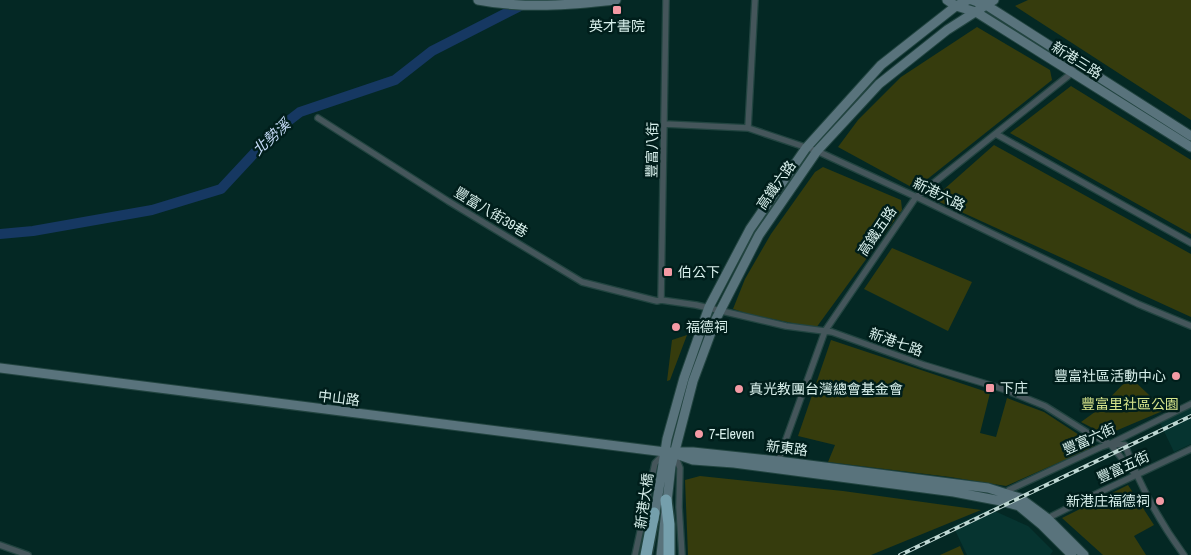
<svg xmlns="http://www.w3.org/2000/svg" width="1191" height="555" viewBox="0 0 1191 555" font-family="'Archivo Narrow','Noto Sans TC',sans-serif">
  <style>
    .built { fill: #063430 }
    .green { fill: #363c0d }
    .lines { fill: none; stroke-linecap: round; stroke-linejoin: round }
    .river { stroke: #163862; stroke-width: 10 }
    .street-casing { stroke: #224440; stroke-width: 8 }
    .secondary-casing { stroke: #224440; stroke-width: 11 }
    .highway-casing { stroke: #224440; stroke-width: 14 }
    .street { stroke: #45565b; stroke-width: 5.5 }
    .secondary { stroke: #59737c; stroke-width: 9 }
    .highway { stroke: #759fac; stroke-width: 11 }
    .rail-casing { stroke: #bed7d3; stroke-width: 4 }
    .rail { stroke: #001e1b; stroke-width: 2; stroke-dasharray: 5.5; stroke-linecap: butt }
    .poi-dot { fill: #f49aa4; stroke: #001e1b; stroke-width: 2 }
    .labels { text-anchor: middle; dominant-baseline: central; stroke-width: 5; stroke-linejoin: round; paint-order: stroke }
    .poi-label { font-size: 14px; fill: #d7efeb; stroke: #001e1b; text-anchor: start }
    .street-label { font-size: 14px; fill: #d7efeb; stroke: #001e1b }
    .park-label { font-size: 14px; fill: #d5e48b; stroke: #001e1b }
    .water-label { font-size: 15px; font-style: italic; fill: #c5dbf7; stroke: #001e1b }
  </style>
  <rect width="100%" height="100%" fill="#042824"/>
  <path class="built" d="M1191,407v37l-17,8 -14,-29z
    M990,509l38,17 25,25 -3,4h-83l-14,-29z"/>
  <path class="green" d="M1028,0h163v120l-176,-114z
    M977,27l73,43 2,10 -137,109 -77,-42 20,-27 43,-43z
    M1071,86l120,74v74l-181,-101z
    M994,145l197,109v63l-258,-118z
    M823,167l78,33 1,10 -86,118 -67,-14 -16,-5 12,-30 26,-45 44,-62z
    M892,248l80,34 -24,49 -84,-42z
    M687,335l-17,45 -3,1 5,-41z
    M831,340l159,53 -10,40 16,4 11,-39 37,14 52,34 -90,40 -56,-9 -122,-15 7,-17 -37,-9z
    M1130,377l35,33 -59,25 -25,-13 18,-13z
    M700,476l143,15 138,19 -110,45h-183l-3,-75z
    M1128,485l26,40 -20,11 12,19h-43l-41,-37z
    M960,546l4,9h-24z"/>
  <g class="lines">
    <path class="river" d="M0,234l33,-3 119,-21 69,-21 53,-57 26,-20 95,-32 37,-29 100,-51"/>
    <g class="street-casing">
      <path id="street" d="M318,118l130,83 134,81 75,19 4,-1 35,5 90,21 46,6 92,33 79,24 42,17 43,27 22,11 15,1c14,39 34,76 59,110
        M665,124l83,4 69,23 106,49 215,104 53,22
        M748,128l7,-128
        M996,134l195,109
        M661,300l5,-300
        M1110,444l24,29
        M674,453l6,15 -1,39 3,48
        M777,464l48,-133 91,-134 152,-121 8,-13
        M1005,495l4,-5 92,-43 9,-3 81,-40
        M1046,519l52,-26 93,-44
        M0,545l28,10
        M635,555l20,-92 9,-9"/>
    </g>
    <g class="secondary-casing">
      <path id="secondary" d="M478,0c46,9 92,5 138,0
        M947,0l9,6 20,6 215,135
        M972,0l14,5 205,131
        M0,368l665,84h28l85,9 210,27 32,10 27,20 37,37
        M676,454l17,6 41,3 220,29 47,9 18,5 23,19 30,30
        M654,520l13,-81 17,-61 25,-71 41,-78 56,-81 75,-83 75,-59 12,-6
        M661,555l10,-89 22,-85 23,-62 43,-84 58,-84 62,-67 68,-54 47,-30"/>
    </g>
    <g class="highway-casing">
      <path id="highway" d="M666,500l3,24v31
        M646,555l8,-42"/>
    </g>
    <use href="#street" class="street"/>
    <use href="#secondary" class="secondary"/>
    <use href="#highway" class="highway"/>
    <g class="rail-casing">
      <path id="rail" d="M900,555l291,-139"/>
    </g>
    <use href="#rail" class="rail"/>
  </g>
  <g class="poi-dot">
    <rect x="612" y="5" width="10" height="10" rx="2.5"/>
    <rect x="663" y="267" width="10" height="10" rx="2.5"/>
    <circle cx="676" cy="327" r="5"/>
    <circle cx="1176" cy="376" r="5"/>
    <rect x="985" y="383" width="10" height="10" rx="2.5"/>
    <circle cx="739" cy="389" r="5"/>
    <circle cx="699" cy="434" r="5"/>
    <circle cx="1160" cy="501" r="5"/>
  </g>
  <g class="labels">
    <g class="poi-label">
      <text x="617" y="26" text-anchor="middle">英才書院</text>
      <text x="678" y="272">伯公下</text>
      <text x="686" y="327">福德祠</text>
      <text x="1166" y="376" text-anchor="end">豐富社區活動中心</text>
      <text x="1000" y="388">下庄</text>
      <text x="749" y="389">真光教團台灣總會基金會</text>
      <text x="709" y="434">7-Eleven</text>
      <text x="1150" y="501" text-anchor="end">新港庄福德祠</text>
    </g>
    <g class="street-label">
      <text transform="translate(1077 60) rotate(32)">新港三路</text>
      <text transform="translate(652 150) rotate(-89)">豐富八街</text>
      <text transform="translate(776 185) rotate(-55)">高鐵六路</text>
      <text transform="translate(939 194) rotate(26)">新港六路</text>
      <text transform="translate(491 212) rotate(31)">豐富八街39巷</text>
      <text transform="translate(877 231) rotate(-56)">高鐵五路</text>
      <text transform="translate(896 342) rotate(20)">新港七路</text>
      <text transform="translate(339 398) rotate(7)">中山路</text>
      <text transform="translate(1089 439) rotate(-24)">豐富六街</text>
      <text transform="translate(787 448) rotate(7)">新東路</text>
      <text transform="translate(1123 467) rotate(-25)">豐富五街</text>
      <text transform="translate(644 501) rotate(-82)">新港大橋</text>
    </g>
    <g class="park-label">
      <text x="1130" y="404">豐富里社區公園</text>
    </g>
    <g class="water-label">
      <text transform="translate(271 137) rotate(-43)">北勢溪</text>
    </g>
  </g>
</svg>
